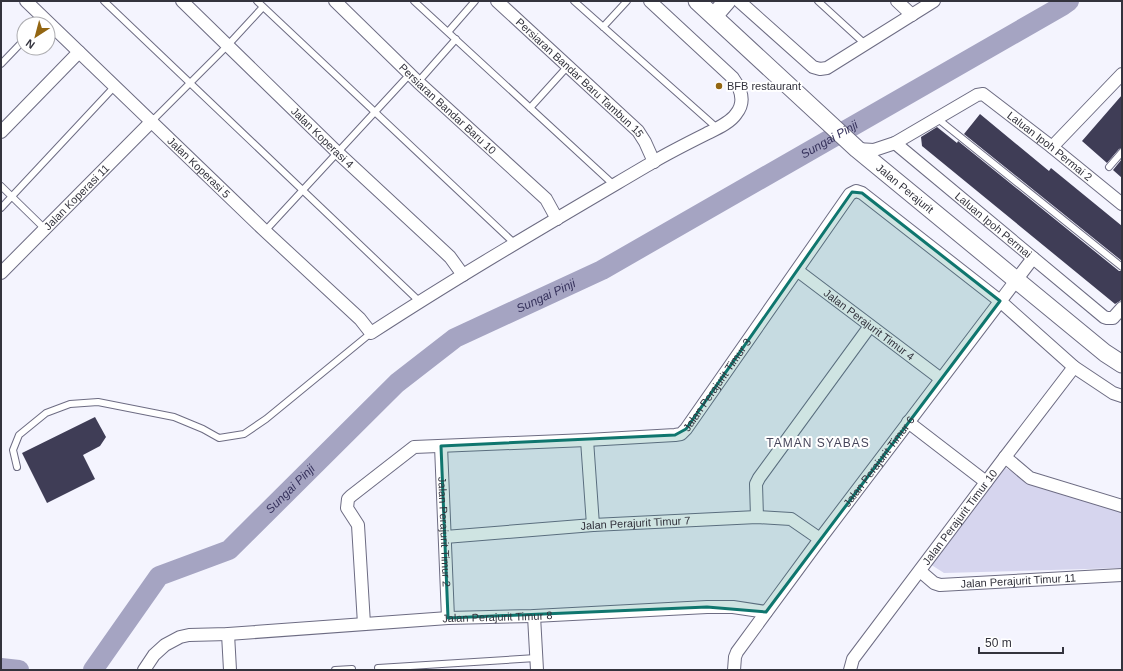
<svg xmlns="http://www.w3.org/2000/svg" width="1123" height="671" viewBox="0 0 1123 671" font-family="Helvetica,sans-serif">
  <style>
    .green { fill: #d6d5ee }
    .lines { fill: none; stroke-linecap: round; stroke-linejoin: round }
    .river { stroke: #a5a4c2; stroke-width: 20 }
    .building { fill: #3f3d56 }
    .lane-casing { stroke: #6d6c83; stroke-width: 8 }
    .street-casing { stroke: #6d6c83; stroke-width: 14 }
    .secondary-casing { stroke: #6d6c83; stroke-width: 19 }
    .lane { stroke: #fff; stroke-width: 6 }
    .street { stroke: #fff; stroke-width: 12 }
    .secondary { stroke: #fff; stroke-width: 17 }
    .marked { fill: #0f766e; fill-opacity: 0.2; stroke: #0f766e; stroke-width: 3; stroke-linejoin: round }
    .poi-dot { fill: #936612; stroke: #fff; stroke-width: 1.5 }
    .labels { text-anchor: middle; dominant-baseline: central; stroke-width: 4; stroke-linejoin: round; paint-order: stroke }
    .street-label { font-size: 11px; fill: #33333d; stroke: #fff }
    .poi-label { font-size: 11px; fill: #33333d; stroke: #fff; text-anchor: start }
    .water-label { font-size: 12px; font-style: italic; fill: #37335d; stroke: #fff }
    .neighbourhood-label { font-size: 12px; letter-spacing: 1px; fill: #47465b; stroke: #fff }
  </style>
  <rect width="100%" height="100%" fill="#f4f4fe"/>
  <path class="green" d="M1002,466l40,22 80,21v59l-178,5 -14,-9z"/>
  <g class="lines">
    <g class="river">
      <path d="M1,668l18,2"/>
      <path id="s1" d="M93,670l66,-94 70,-26 168,-167 58,-45 147,-68 460,-264 7,-5"/>
    </g>
  </g>
  <path class="building" d="M1122,95v53l-3,1 -12,14 -25,-22z
    M980,114l69,57 2,-3 71,58v35l-158,-127z
    M937,127l20,16 1,-2 161,130h3v28l-2,2 -5,3 -193,-158 -1,-9z
    M1122,159v19l-9,-8z
    M95,417l11,20 -6,9 -17,9 12,24 -48,24 -25,-50z"/>
  <g class="lines">
    <g class="lane-casing">
      <path id="lane" d="M104,1l316,301
        M257,1l257,242
        M414,1l201,185
        M574,1l143,127
        M818,1l47,43
        M603,27l24,-26
        M448,32l27,-31
        M1,64l23,-24
        M418,82l38,-43
        M530,108l38,-42
        M938,119l184,148
        M152,121l76,-76 35,-38
        M1109,167l13,-15
        M1,186l43,42
        M1,208l114,-122
        M265,231l145,-157
        M17,467l-4,-17 6,-15 27,-22 24,-9 28,-2 76,15 29,12 16,9 25,-4 22,-15 105,-86
        M378,668l158,-10
        M335,670l17,-1"/>
    </g>
    <g class="street-casing">
      <g id="street">
        <path id="s2" d="M26,1l239,230 95,88 11,14c92,-60 187,-115 282,-171 17,-10 35,-19 53,-28 10,-5 24,-11 30,-20 10,-12 5,-25 -3,-36l-83,-77"/>
        <path id="s3" d="M182,1l156,152 112,104 13,18"/>
        <path id="s4" d="M335,1l83,81 128,117 11,20"/>
        <path id="s5" d="M497,1l141,130 7,11 9,20"/>
        <path d="M739,1l74,66 7,2 7,-1 107,-67"/>
        <path d="M897,1l15,14"/>
        <path d="M1,132l78,-80"/>
        <path id="s6" d="M895,143l209,174 3,1h6l9,-10"/>
        <path d="M1052,147l70,-73"/>
        <path id="s7" d="M857,149l17,1 21,-7 82,-48 6,-1 69,53 70,57"/>
        <path id="s8" d="M798,271l143,108"/>
        <path id="s9" d="M1,273l151,-152"/>
        <path d="M908,422l78,60"/>
        <path d="M587,440l6,85"/>
        <path id="s10" d="M441,446l7,172"/>
        <path d="M1005,457l25,21 92,28"/>
        <path d="M757,517l-1,-33 3,-6 111,-152"/>
        <path id="s11" d="M445,537l148,-12 164,-8 34,2 29,20"/>
        <path id="s12" d="M920,571l14,12 6,2 182,-10"/>
        <path d="M534,616l3,54"/>
        <path id="s13" d="M364,624l-6,-99 -11,-17 1,-9 3,-3 63,-49 173,-7 88,-5 6,-1 5,-5 164,-235 6,-3 6,2 138,108 74,66 39,26 9,3"/>
        <path d="M228,634l2,36"/>
        <path id="s14" d="M144,670l10,-15 11,-10 15,-8 9,-2 39,-1 220,-16 86,-2 173,-9h26l33,5"/>
        <path id="s15" d="M734,670l1,-13 2,-5 83,-113 213,-281"/>
        <path id="s16" d="M850,670l3,-11 152,-202 69,-90"/>
      </g>
    </g>
    <g class="secondary-casing">
      <g id="secondary">
        <path id="s17" d="M697,1l160,148 248,204 17,11"/>
        <path d="M714,16l13,-15"/>
      </g>
    </g>
    <use href="#lane" class="lane"/>
    <use href="#street" class="street"/>
    <use href="#secondary" class="secondary"/>
  </g>
  <path class="marked" d="M852,192l10,1 138,108 -234,311 -59,-5 -259,11 -7,-172 234,-11 11,-6z"/>
  <circle class="poi-dot" cx="719" cy="86" r="4"/>
  <g class="labels">
    <g class="street-label">
      <text stroke="none"><textPath href="#s5" startOffset="113">Persiaran Bandar Baru Tambun 15</textPath></text>
      <text stroke="none"><textPath href="#s4" startOffset="156">Persiaran Bandar Baru 10</textPath></text>
      <text stroke="none"><textPath href="#s3" startOffset="196">Jalan Koperasi 4</textPath></text>
      <text stroke="none"><textPath href="#s7" startOffset="225">Laluan Ipoh Permai 2</textPath></text>
      <text stroke="none"><textPath href="#s2" startOffset="240">Jalan Koperasi 5</textPath></text>
      <text stroke="none"><textPath href="#s17" startOffset="280">Jalan Perajurit</textPath></text>
      <text stroke="none"><textPath href="#s9" startOffset="107">Jalan Koperasi 11</textPath></text>
      <text stroke="none"><textPath href="#s6" startOffset="128">Laluan Ipoh Permai</textPath></text>
      <text stroke="none"><textPath href="#s8" startOffset="89">Jalan Perajurit Timur 4</textPath></text>
      <text stroke="none"><textPath href="#s13" startOffset="541">Jalan Perajurit Timur 3</textPath></text>
      <text stroke="none"><textPath href="#s15" startOffset="256">Jalan Perajurit Timur 6</textPath></text>
      <text stroke="none"><textPath href="#s16" startOffset="189">Jalan Perajurit Timur 10</textPath></text>
      <text stroke="none"><textPath href="#s11" startOffset="191">Jalan Perajurit Timur 7</textPath></text>
      <text stroke="none"><textPath href="#s10" startOffset="86">Jalan Perajurit Timur 2</textPath></text>
      <text stroke="none"><textPath href="#s12" startOffset="103">Jalan Perajurit Timur 11</textPath></text>
      <text stroke="none"><textPath href="#s14" startOffset="368">Jalan Perajurit Timur 8</textPath></text>
    </g>
    <g class="poi-label">
      <text x="727" y="86">BFB restaurant</text>
    </g>
    <g class="water-label">
      <text stroke="none"><textPath href="#s1" startOffset="924">Sungai Pinji</textPath></text>
      <text stroke="none"><textPath href="#s1" startOffset="600">Sungai Pinji</textPath></text>
      <text stroke="none"><textPath href="#s1" startOffset="276">Sungai Pinji</textPath></text>
    </g>
    <g class="neighbourhood-label">
      <text x="818" y="443">TAMAN SYABAS</text>
    </g>
  </g>
  <rect width="1123" height="671" fill="none" stroke="#33333d" stroke-width="4"/>
  <g transform="translate(36 36) rotate(216)"><circle r="19" fill="#ffffff" stroke="#adadb1"/>
  <path d="M0-3L7 15L0 10L-7 15Z" fill="#936612"/>
  <text y="-6" font-size="11" font-weight="bold" text-anchor="middle" fill="#33333d">N</text>
  </g>
  <path d="M979 647v6h84v-6" fill="none" stroke="#33333d" stroke-width="2"/>
  <text x="985" y="647" font-size="12" fill="#33333d" stroke="#ffffff" stroke-width="3" paint-order="stroke">50 m</text>
</svg>
